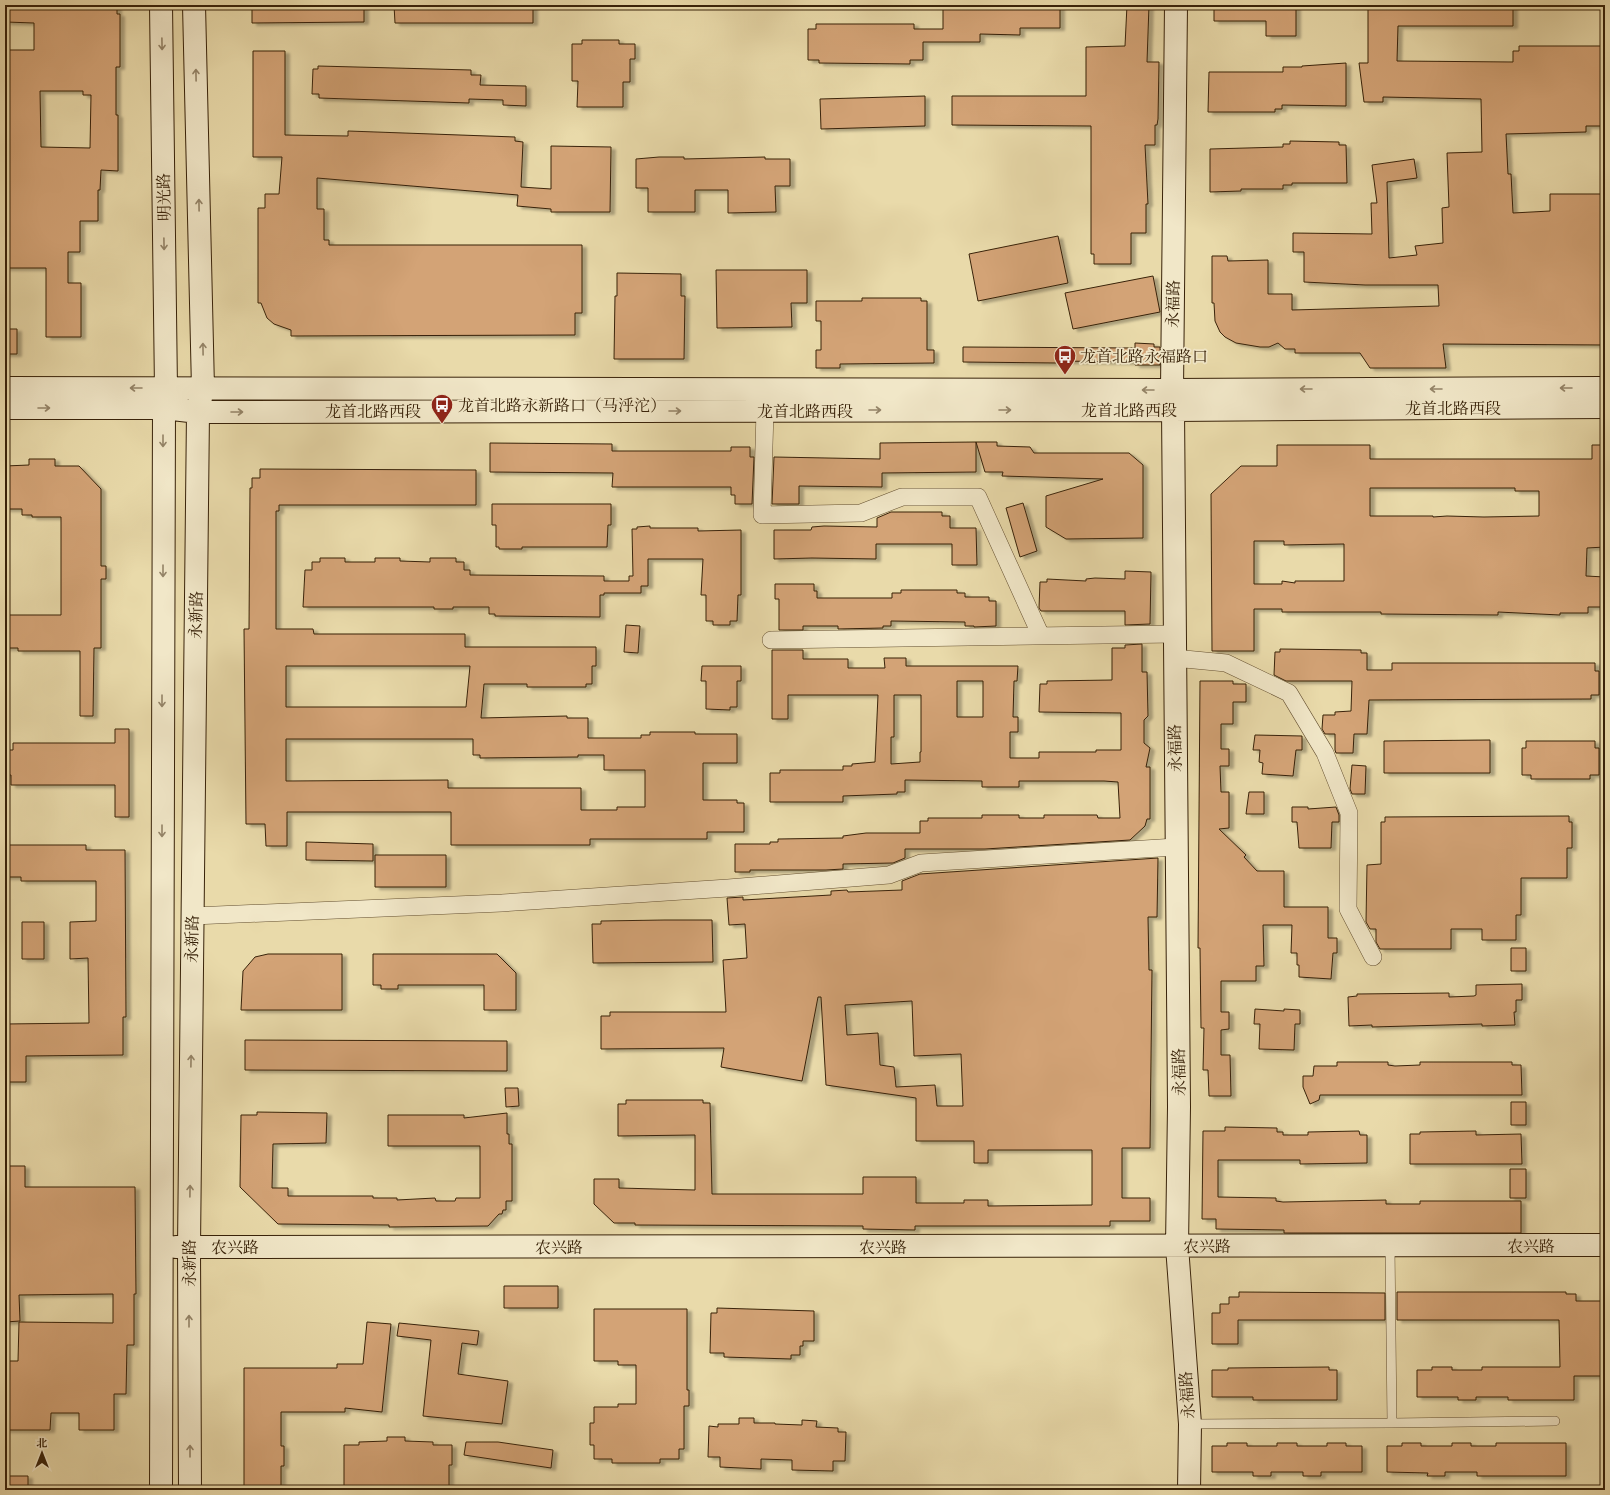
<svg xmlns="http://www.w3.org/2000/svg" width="1610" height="1495" viewBox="0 0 1610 1495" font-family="'IM FELL Great Primer','Noto Serif SC',serif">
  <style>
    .building { fill: #d3a376; stroke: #382209; fill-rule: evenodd; filter: url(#shadow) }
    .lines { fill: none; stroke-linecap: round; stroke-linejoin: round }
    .lane-casing { stroke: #645031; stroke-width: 10 }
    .street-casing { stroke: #645031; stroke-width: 18 }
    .secondary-casing { stroke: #382209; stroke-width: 24 }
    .lane { stroke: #f1e7c8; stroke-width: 9 }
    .street { stroke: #f1e7c8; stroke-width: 17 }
    .secondary { stroke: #f1e7c8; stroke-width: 22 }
    .oneway { stroke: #948468 }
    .labels { text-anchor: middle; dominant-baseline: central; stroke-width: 3.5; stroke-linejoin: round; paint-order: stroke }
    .street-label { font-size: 16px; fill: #382209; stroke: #f1e7c8 }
    .poi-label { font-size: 16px; fill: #382209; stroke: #f1e7c8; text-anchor: start }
  </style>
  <defs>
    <filter id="shadow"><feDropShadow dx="4.5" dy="2.5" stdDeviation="1" flood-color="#0004"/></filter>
  </defs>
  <rect width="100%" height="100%" fill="#e9daaa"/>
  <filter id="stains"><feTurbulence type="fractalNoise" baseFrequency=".005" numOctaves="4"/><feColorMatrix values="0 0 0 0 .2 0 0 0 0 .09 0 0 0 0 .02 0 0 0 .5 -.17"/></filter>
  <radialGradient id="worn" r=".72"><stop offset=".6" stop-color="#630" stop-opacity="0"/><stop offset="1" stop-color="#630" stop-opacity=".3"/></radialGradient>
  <path class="building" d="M6,5h111v9h3v53h-4v48h2v56l-17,-1 -1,20h-2v31h-18v31h-12v31h13v54h-35v-69h-41v-218h29v-27l-28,-1zM40,91h43v4h8l-1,53 -49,-1z
    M252,5h112v17l-112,1z
    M394,5h139v18h-138z
    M943,5h117v23h-40v7l-40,-1v8h-57v18h-13v4l-91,-1v-3h-11v-31h8v-5h98v5h29z
    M1127,5h22l-2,57h12l-1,57 -1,6h-2v20h-10l3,59h-2v29h-15v31h-37v-10h-3v-128l-139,-1v-29h134v-49l39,-1z
    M1214,5h82v31h-30v-15h-52z
    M1368,5h145v21h-115l-1,35 116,1v-11h6v-5h84v5h2v75h-19v6l-80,2 2,40h3l2,39 37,-2v-17h55v151l-162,-1 3,24h-76l-10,-15h-65v-4h-10l-7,-6 -9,4h-9l-24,-4 -11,-6 -5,-5 -5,-11 -1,-18h-2v-47h15l1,5 40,-1v34h24v16l147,-4 -1,-21h-73l-61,-3v-30h-11v-19l79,1 -1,-31h6l-5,-38 42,-6 3,19 -30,4 2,76 28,-3 -2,-9 28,-3 -1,-35 7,-1 -2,-54 35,-1 -1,-53 -98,-2v5h-19l-5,-39h9z
    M582,40h37v4h16v15h-5v23h-7v25h-46l1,-26h-6v-37h10z
    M253,51h32v84l63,1v-5l167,6v4l8,1 -2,45 30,2v-43l60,1 -1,65h-59v-3l-34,-3 1,-11 -201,-17v31h7v31h5v5h253v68h-7v22l-284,1v-6l-17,-6 -7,-6 -6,-15h-3v-95h7v-14h14l3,-37h-29z
    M1346,63v43l-64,-1v4h-7v3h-67l1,-40h74v-5h19v-1z
    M318,66l153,4v5h10l-1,10 46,1v20l-23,-1v-5l-34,-1v4l-150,-5v-4h-7l1,-25h5z
    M925,96v30l-104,3 -1,-30z
    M1290,141l49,1v3h7l1,38h-55v2h-9v4h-42v2l-31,1v-43l73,-2v-3h7z
    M659,157h25v2l81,-2v2h25v27h-15l1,26 -48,1v-23h-33v22h-47v-24h-12v-29z
    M1058,236l10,47 -90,18 -9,-47z
    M716,270h91v33h-16l1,24 -75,1z
    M617,273l64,1v22h4l-1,63h-70l1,-63h2z
    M1153,276l7,36 -87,17 -8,-36z
    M862,298h59v3h6v49h7v13l-94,1v4h-24v-18h5v-29h-5v-20h46z
    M5,329h12v25h-12z
    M1135,343l19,1v3h6v18h-25v-3l-77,-1v2l-95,-1v-15l172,1z
    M976,442v30l-94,1v14l-83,-1v18h-27l2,-47 106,2v-16z
    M976,442h21v4l33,1 4,6h95l14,12v73l-77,1 -20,-12v-31l57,-17 -101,-3 1,-4h-18z
    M490,443l122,1v7h119v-4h19v10h4l-2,47h-17v-9h-4v-8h-119l1,-14 -123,-1z
    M1277,445h93v14h222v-14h13v102l-18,1 -1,28 19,1v30h-17v6h-28v2l-62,-3v3l-117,-1v-2h-99v-3h-28v42h-42l-1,-157 30,-28h36zM1370,488h145v3h24v25l-55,1 -37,-1 -14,1v-1h-63zM1254,541h30v4l60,-1v37h-49v2l-13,-2v3h-28z
    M29,459h26v7h24l22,23v77h5v13h-5v69h-7l-1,68h-13v-65h-62v-3h-13v-33h56v-98h-29v-2h-10v-6h-17v-43l24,-1z
    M260,469l216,1v35h-197v6h-3v118h37l1,5h151v13h131v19h-4v18h-6v3h-59v-3h-43l-3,34 86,-2v2h21v20h53v-3h9v-3h45v2h42v29h-34v37h34v3h7v29h-37v7h-117v6h-139v-33h-164v34h-21l-1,-22h-19l-2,-195h5l1,-141h2v-10h8zM286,666h184l-4,41h-180zM286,739h187v16h7v3l98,-1v-2h26v15h41v37h-28v3h-36v-22h-133v-8l-162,1z
    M1023,503l14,48 -17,6 -14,-49z
    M492,504h119v21h-3l-1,22h-85v2h-23v-2h-3v-22h-4z
    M891,512h51v4h8v12h26l1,37h-25v-21h-76v15l-64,-1 -38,1v-29h37l1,-3 12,-1 53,1v-9z
    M650,526v2h48v3l43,-1v65h-3l-1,26h-7v4h-17v-4h-7v-26h-5l2,-36h-55v27h-7v7h-37v2h-4v22l-105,-1v-2h-6v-7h-36v2h-19v-2h-131l2,-37h7v-8h8v-4h25v4h30v-4h25v3l30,1v-4h26v4h8v8h6v5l134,1v5h25v-5h4l-1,-47h5v-2z
    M1125,571l26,1 -1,52 -25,1v-14h-84l-2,-3 1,-26h7v-3l39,2v-2l9,-1 30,1z
    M775,584h39v7h3v7h75v-5h9v-3h56v3h8v4h24v4h7v25l-22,1v-1h-9v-4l-74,-1v5h-8v2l-45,1v-3h-35v4h-24v-31h-4z
    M626,625l14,1 -2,27 -14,-1z
    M1142,644v28h5l1,44 -4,4v23l6,5 -4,19h4v52h-3l-2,7 -15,14 -145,9h-80v9l-12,5 -50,1v5l-17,1h-76v2h-15v-28h35v-2h8v-3l65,-1v-2l23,-3h54v-12h8v-3h54v-3h37v3h25v-3h53l1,3h22l-2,-36 -14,-1h-85v6h-37v-6l-77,-1v12h-8v2l-54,2v6h-73v-29h10v-3h63v-4h9v-2l23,-2 3,-67h-90v24h-16v-69h31v9h45v9h37l-1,-10h22v8h112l-1,15h-3l-1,36h5v15h-8v26h29v-6h57v-2h25v-37l-82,-1 1,-28h7v-3l65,-1v-32h13v-3zM957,681h26v36h-26zM894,695h27v57h-1v10l-29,2v-27h3z
    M1280,649l81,1v3h6v17h25v-7h203v8h4v24h-8v4l-222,1 -2,34h-13l-1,19h-17l-1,-3v-16h-10l-3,-5 1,-14h12v-3l16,-1 1,-30h-66l-12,-6 1,-23h5z
    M702,666h39v15h-4v26h-7v3l-24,-1v-28h-5z
    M1200,681h33v3h13v18h-13v22h-12v25h8v17h-9l1,26h8v36l-10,1 27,26 -2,2 13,14h27v36h44v31h9v15h-4l-2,26 -32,-2v-12h-2v-12h-6l1,-28h-29l1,41h-8v15h-35v31h8v17l-8,1v25h9l1,41h-22l-1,-26h-5l1,-42h-3l-1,-80h-2z
    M115,729h14v88h-14v-32h-104v-10h-6v-25h8v-7h102z
    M1255,735l47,1v14h-6l-3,26 -31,-2 1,-11 -4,-1 1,-12h-7z
    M1490,740v33h-106v-32z
    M1526,741h69v7h4v27h-9v4h-59v-4h-9v-27h4z
    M1352,765l14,1 -1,28h-13l-2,-5z
    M1249,792h15v22h-18z
    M1292,807h16v2l28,-2 3,8v7h-7l-1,26h-32l-2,-26h-5z
    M1569,816v6h3v26h-5v30h-46v37h-5v25h-34v-11h-31v20h-71l-4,-7v-13h-6l-4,-7 1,-57 14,-1v-42h4v-5z
    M306,842l67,2v17l-67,-1z
    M5,845h81v5h39l1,167h-3v38l-97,1v26h-21v-58l84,-1 -1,-65 -18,1v-37l26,-1v-40h-75v-4h-16z
    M375,855h71v32h-71z
    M1158,858l-1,59h-9l1,53h3l-2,178h-28v50h28v23h-40v5h-195v4l-52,-1v-3l-228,-1v-2h-21l-20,-19v-25h25v9l76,2v-55l-77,1v-32h8v-4h77v3h7l2,91h151v-17h53v26h48v-3h24v6l104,-1v-55h-104v13h-14v-22h-58v-43l-90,-13 -5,-88h-3l-16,84 -81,-14 3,-19 -123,1v-33h9v-4h116l-3,-52 24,-2 -2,-34 -16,1 -2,-27 16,-1v3l88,-5v-4l16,-1 1,2 54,-2v-9l18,-7zM912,1001l2,55 47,-2 2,52h-26l-2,-21 -39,2 -2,-20 -14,-2 -2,-32 -31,2 -2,-30z
    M664,920h48l1,42 -120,1 -1,-39h9v-3z
    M22,922h22v37h-22z
    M1511,948h15v23h-15z
    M268,954h74v56h-101l2,-39 12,-14z
    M373,954h124l19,19v37h-32v-25h-86v4h-17v-4h-8z
    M1522,984v16h-6v12h-2l1,13 -33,1v-2l-110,3v-2l-23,1 -1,-29 9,-1v-2l92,-1v4l25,-1 2,-1v-10z
    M1255,1009l29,2v-2l16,1v14h-5l-1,26 -35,-1 1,-25h-6z
    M245,1040l262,1v30l-262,-1z
    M1337,1062h51v3l7,1 25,-1v-3h92v3h9l1,30h-202l-1,5 -9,4 -7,-17v-11h10l1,-10h23z
    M505,1088h13l1,18 -13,1z
    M1511,1102h15v23h-15z
    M257,1112l70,1 -1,30 -53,1 -1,44h16v8h85v2h24v2l38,-2 1,3h19l1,-3h24v-52h-92v-31h76v3l43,-5v21h2v10h3v57h-6v9h-3l-1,4h-3l-11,12 -99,1v-2l-111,-1 -38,-37 1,-72h16z
    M1225,1127l52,1v4h6v3h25v-3l51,-1 1,4h7v28l-67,1v-4h-82v37l58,1v3l7,1 103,-2v4h34v-3h101v32h-237v-3l-68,-1v-10h-14l1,-88h22z
    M1476,1131v4l45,-1 1,30h-112v-30h10v-2z
    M5,1166h20v21h110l1,107h-2v51h-7l-1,49h-12v36h-35v-17h-28l-1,17h-45v-69h13l1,-39 94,1v-29l-94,1 1,26 -15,1z
    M1510,1169h16v29h-16z
    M504,1286h54v22h-54z
    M1239,1292l146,1v27h-147v24h-26v-31h8v-9h9v-7h10z
    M1397,1292h169v2h10v7h29v75h-31v24h-66v-3h-32v3h-18v-3h-41v-27h15v-3h20v3h30v-3h78l-1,-47h-162z
    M717,1308l97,3v30h-11v5h-3v9h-9v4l-67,-2v-4h-14l1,-40h6z
    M594,1309h93v81h2v16h-5v43h-5v10h-19v4h-48v-4h-18v-14h-4v-22h4v-16h24v-3h18v-39h-18v-4h-24z
    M367,1322l24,2 -9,88 -37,-4v4h-64v34h3v20h-3v24h-37v-122h93v-4h26z
    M399,1323l80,8 -2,14 -15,-2 -4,31 50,7 -6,43 -79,-8 8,-76 -34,-4z
    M1329,1367v3h8v30h-84v-3h-41v-27h16v-2z
    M739,1418h15v5h21v1l27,1v-5l15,1 -1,6 22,1v4h8l-1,29h-12v10l-41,-1v-10l-31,-1v10l-41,-2v-10h-12l1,-31 9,1v-3h21z
    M387,1437h18v4l28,1v3h19v20h-3v25h-105v-45h15v-3l28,-1z
    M466,1442h32l55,8 -2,18 -87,-13z
    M1227,1443h20v3h30v-3h20v3h30v-3h19v3h16v26h-41v4h-18v-4h-32v4h-18v-4h-41v-26h15z
    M1402,1443h19v3h31v-3h19v3h25v-3h70v33h-89v-4h-32v4h-18l1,-3 -41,-1v-26h15z
    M5,1476h23v14h-23z"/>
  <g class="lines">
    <g class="lane-casing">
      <path id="lane" d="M1392,1423l163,-2
        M1190,1424l202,-1 -2,-177"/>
    </g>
    <g class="street-casing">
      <path id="street" d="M765,411l-3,104 99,-2 41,-16h76l63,139
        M771,640l403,-6
        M1174,658l52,5 63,30 36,60 24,60 -1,96 25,48
        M193,916l309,-13 226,-15 161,-13 32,-12 255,-16"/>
    </g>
    <g class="secondary-casing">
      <path id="secondary" d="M1176,5l-4,385 1,20 6,697 -2,139 13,178 -1,66
        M5,388l1167,2 433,-2
        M5,408h159l34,4 975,-2 432,-3
        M176,1247l1429,-2
        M161,1490l3,-1082 2,-19 -5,-384
        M190,1490l-1,-243 9,-835 5,-24 -9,-383"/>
    </g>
    <use href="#lane" class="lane"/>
    <use href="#street" class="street"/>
    <use href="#secondary" class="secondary"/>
  </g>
  <defs><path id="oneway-shaft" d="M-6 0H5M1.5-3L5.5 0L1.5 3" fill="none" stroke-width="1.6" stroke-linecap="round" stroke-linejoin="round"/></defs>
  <g class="oneway">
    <use href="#oneway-shaft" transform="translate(162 44) rotate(89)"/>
    <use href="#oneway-shaft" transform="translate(196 75) rotate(-91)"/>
    <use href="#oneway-shaft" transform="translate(199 205) rotate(-91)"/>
    <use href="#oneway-shaft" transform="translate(164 244) rotate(89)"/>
    <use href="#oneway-shaft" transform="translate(203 349) rotate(-91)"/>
    <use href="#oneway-shaft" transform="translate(136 388) rotate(-180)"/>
    <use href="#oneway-shaft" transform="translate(1566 388) rotate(180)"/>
    <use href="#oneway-shaft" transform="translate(1306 389) rotate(180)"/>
    <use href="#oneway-shaft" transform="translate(1436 389) rotate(180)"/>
    <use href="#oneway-shaft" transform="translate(1148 390) rotate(-180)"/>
    <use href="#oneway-shaft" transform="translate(44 408)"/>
    <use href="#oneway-shaft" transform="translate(875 410)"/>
    <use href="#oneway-shaft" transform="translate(1005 410)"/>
    <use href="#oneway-shaft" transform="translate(675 411)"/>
    <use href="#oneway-shaft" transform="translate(237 412)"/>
    <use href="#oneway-shaft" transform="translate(163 441) rotate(90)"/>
    <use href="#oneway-shaft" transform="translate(163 571) rotate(90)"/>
    <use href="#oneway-shaft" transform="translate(162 701) rotate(90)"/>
    <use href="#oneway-shaft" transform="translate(162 831) rotate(90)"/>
    <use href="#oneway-shaft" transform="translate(191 1061) rotate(-89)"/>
    <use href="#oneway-shaft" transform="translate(190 1191) rotate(-89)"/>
    <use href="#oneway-shaft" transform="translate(189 1321) rotate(-90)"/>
    <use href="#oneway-shaft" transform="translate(190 1451) rotate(-90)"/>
  </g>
  <defs>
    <g id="bus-pin" transform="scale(1.15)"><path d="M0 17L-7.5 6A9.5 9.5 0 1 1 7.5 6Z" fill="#8f2418" stroke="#f1e7c8"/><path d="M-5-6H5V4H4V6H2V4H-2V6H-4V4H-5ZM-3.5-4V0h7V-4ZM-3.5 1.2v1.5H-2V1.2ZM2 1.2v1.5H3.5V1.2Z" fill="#fff"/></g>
  </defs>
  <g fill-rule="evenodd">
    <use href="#bus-pin" x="1065" y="356"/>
    <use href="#bus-pin" x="442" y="405"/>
  </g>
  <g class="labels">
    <g class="street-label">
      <text transform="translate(164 197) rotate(-91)">明光路</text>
      <text transform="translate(1173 304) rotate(-89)">永福路</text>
      <text x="1453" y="408">龙首北路西段</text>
      <text x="1129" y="410">龙首北路西段</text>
      <text x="373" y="411">龙首北路西段</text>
      <text x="805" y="411">龙首北路西段</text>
      <text transform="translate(196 615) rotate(-89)">永新路</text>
      <text transform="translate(1175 748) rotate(-91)">永福路</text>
      <text transform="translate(192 939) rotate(-89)">永新路</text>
      <text transform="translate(1179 1072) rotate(-91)">永福路</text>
      <text x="1207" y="1246">农兴路</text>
      <text x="1531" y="1246">农兴路</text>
      <text x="235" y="1247">农兴路</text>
      <text x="559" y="1247">农兴路</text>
      <text x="883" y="1247">农兴路</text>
      <text transform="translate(189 1263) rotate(-90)">永新路</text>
      <text transform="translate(1187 1395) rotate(-94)">永福路</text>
    </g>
    <g class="poi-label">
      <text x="1080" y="356">龙首北路永福路口</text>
      <text x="458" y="405">龙首北路永新路口（马泘沱）</text>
    </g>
  </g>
  <rect width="1610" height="1495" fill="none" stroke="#e9daaa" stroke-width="20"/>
  <rect x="6" y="6" width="1598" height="1483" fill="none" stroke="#382209" stroke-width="2"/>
  <rect x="10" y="10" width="1590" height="1475" fill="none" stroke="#382209"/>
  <g transform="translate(42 1453)" stroke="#f1e7c8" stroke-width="3" paint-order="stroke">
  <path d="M0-3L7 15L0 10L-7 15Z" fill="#382209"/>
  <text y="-6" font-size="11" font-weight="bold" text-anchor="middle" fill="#382209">北</text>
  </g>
  <rect width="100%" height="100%" filter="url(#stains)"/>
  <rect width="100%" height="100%" fill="url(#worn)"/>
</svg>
